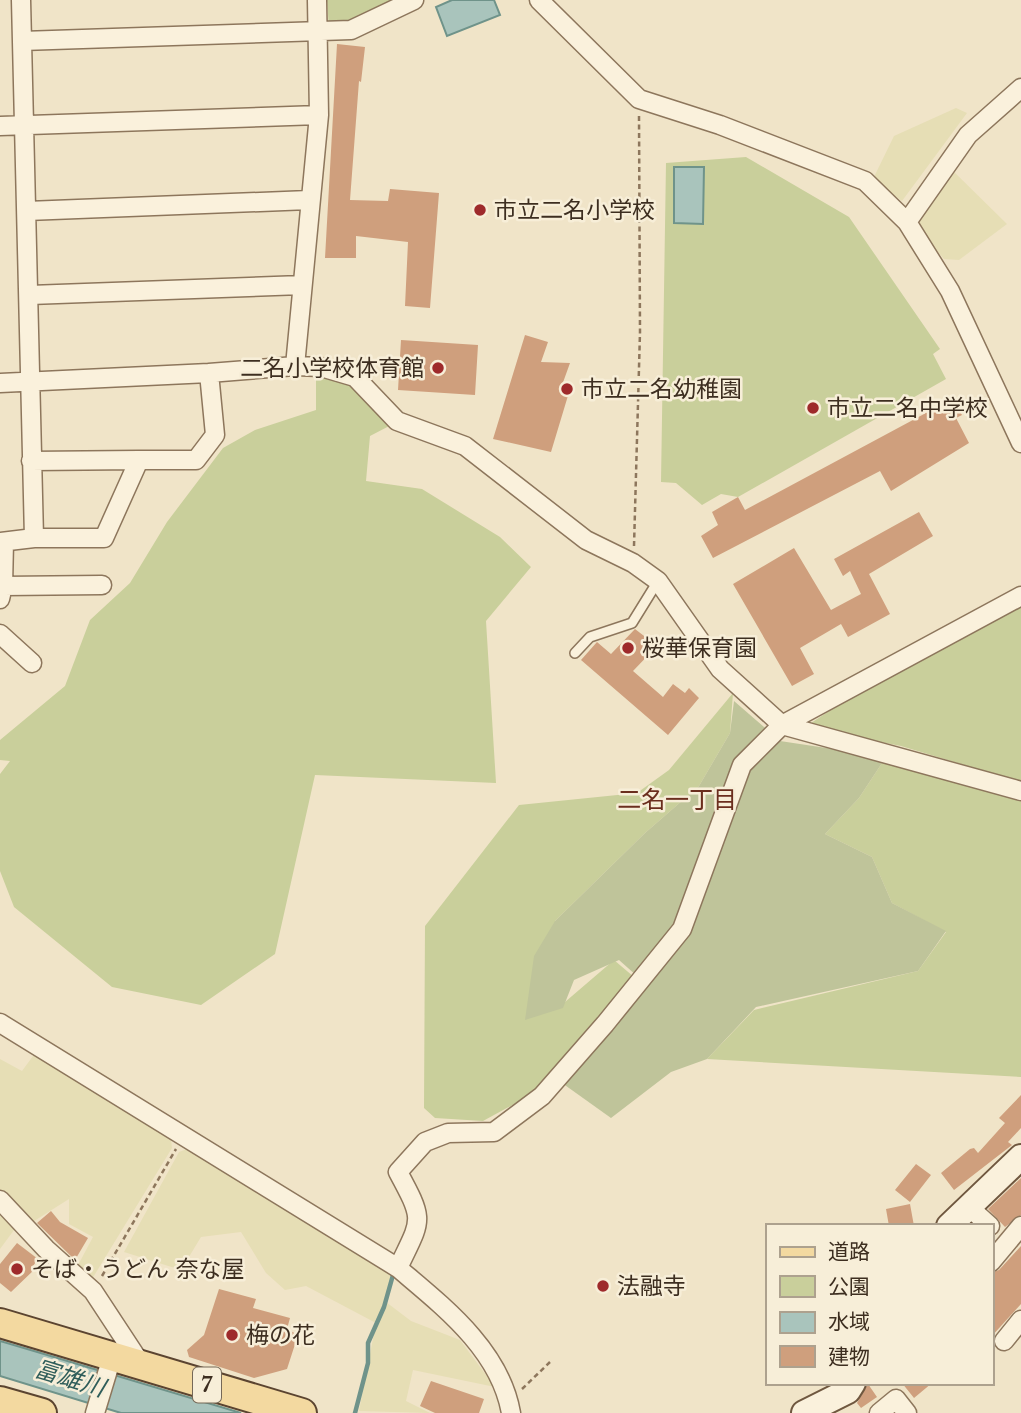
<svg xmlns="http://www.w3.org/2000/svg" width="1021" height="1413" viewBox="0 0 1021 1413" font-family="'Libre Baskerville','Noto Sans JP',serif">
  <style>
    .farmland { fill: #e6deb5 }
    .green { fill: #c9cf9b }
    .cemetery { fill: #bfc49a }
    .water { fill: #a9c4bc; stroke: #6f938a; stroke-width: 2 }
    .lines { fill: none; stroke-linecap: round; stroke-linejoin: round }
    .stream { stroke: #6f938a; stroke-width: 4.5 }
    .building { fill: #cf9f7d }
    .lane-casing { stroke: #8d765c; stroke-width: 12 }
    .street-casing { stroke: #8d765c; stroke-width: 21 }
    .secondary-casing { stroke: #6f573f; stroke-width: 28 }
    .primary-casing { stroke: #5b4430; stroke-width: 32 }
    .path { stroke: #8d765c; stroke-width: 2.5; stroke-dasharray: 5 3.5; stroke-linecap: butt }
    .lane { stroke: #faf1dc; stroke-width: 9 }
    .street { stroke: #faf1dc; stroke-width: 18 }
    .secondary { stroke: #faf1dc; stroke-width: 24 }
    .primary { stroke: #f3d9a0; stroke-width: 28 }
    .poi-dot { fill: #9e2a2b; stroke: #f7eed8; stroke-width: 2.5 }
    .labels { text-anchor: middle; dominant-baseline: central; stroke-width: 5; stroke-linejoin: round; paint-order: stroke }
    .shield { fill: #f7eed8; stroke: #756857; stroke-width: 2 }
    .shield-label { font-size: 21px; font-weight: bold; fill: #3d2e20 }
    .poi-label { font-size: 23px; fill: #3d2e20; stroke: #f7eed8; text-anchor: start }
    .neighbourhood-label { font-size: 24px; fill: #6b2e1e; stroke: #f7eed8 }
    .water-label { font-size: 24px; font-style: italic; fill: #2f5d5a; stroke: #f7eed8 }
  </style>
  <rect width="100%" height="100%" fill="#f0e4c8"/>
  <path class="farmland" d="M956,108l11,5 -65,88 -29,-22 21,-43z
    M948,166l59,58 -48,36 -15,-1 -31,-36z
    M36,1052l135,87 1,9 -80,131 -15,-12 16,-30 -24,-13v-25l-38,24 -31,-32v-132l22,12z
    M187,1149l205,122 -6,31 25,19 49,19 35,47 -82,-17 -7,31 24,12 -71,-2 17,-88 -70,-37 -21,4 -19,-17 -25,-41 -40,5 -20,33 -57,-18 55,-100z
    M0,1208l17,18 -17,23z"/>
  <path class="green" d="M327,0h80l-55,25 -23,3z
    M746,157l103,60 91,132 -7,5 13,25 -208,118 -17,-3 -19,11 -26,-22 -15,-1 5,-319z
    M316,370l33,14 46,39 -25,13 -4,45 56,8 78,48 31,30 -45,54 10,162 -181,-8 -40,179 -74,51 -89,-18 -98,-80 -14,-36v-97l10,-13 -10,-1v-20l65,-54 25,-66 40,-37 37,-61 56,-74 32,-18 61,-20z
    M1021,602v180l-120,-36 -96,-19 62,-41z
    M733,693l-3,40 -31,53 -54,47 -90,88 3,87 56,-48 20,17 -105,119 -46,25 -48,-3 -11,-10 1,-182 94,-121 118,-12 32,-23z
    M886,757l135,42v278l-314,-18 47,-49 164,-39 28,-39 -54,-29 -20,-46 -47,-23 34,-36z"/>
  <path class="cemetery" d="M734,701l46,40 106,16 -27,41 -34,36 47,23 20,46 54,28 -28,40 -162,36 -49,52 -36,13 -60,46 -49,-35 84,-99 -27,-24 -45,20 -11,28 -38,12 9,-64 21,-35 90,-88 54,-47 31,-53z"/>
  <path class="water" d="M452,0h42l6,15 -53,21 -11,-29z
    M674,167h30l-1,57 -29,-1z
    M0,1341l34,10 207,62h-120l-121,-37z"/>
  <g class="lines">
    <path class="stream" d="M355,1413l13,-50v-20l16,-36 9,-32"/>
  </g>
  <path class="building" d="M337,44l28,3 -4,35 -2,-1 -9,119 38,1 2,-12 49,4 -9,115 -25,-2 3,-64 -52,-6v22h-31z
    M525,335l23,7 -7,20 29,1 -9,25 9,1 -19,63 -58,-13z
    M401,340l77,5 -3,50 -77,-5z
    M952,399l10,16 -6,3 13,25 -78,48 -11,-20 -167,87 -12,-22 17,-11 -6,-13 26,-15 7,13z
    M919,512l14,24 -64,38 21,40 -42,23 -7,-13 -41,24 14,26 -22,12 -59,-102 61,-36 37,62 30,-16 -11,-23 -7,5 -9,-17z
    M635,629l22,17 -24,25 30,26 10,-13 12,9 4,-5 10,10 -31,37 -87,-75 16,-18 14,12z
    M1021,1095v33l-13,14 4,3 -58,45 -13,-17 29,-24 4,-1 4,5 27,-30 -6,-5z
    M916,1164l15,11 -21,27 -15,-12z
    M1021,1178v37l-16,12 -17,-18z
    M910,1204l4,22h-25l-3,-17z
    M51,1211l9,11 28,16 -13,22 -38,-37z
    M17,1243l21,16 -5,7 3,2 -25,24 -11,-9v-19z
    M1021,1246v58l-30,33v-64l8,-3z
    M219,1289l37,10 -3,9 37,10 -3,11 11,6 -11,34 -33,9 -65,-21 -2,-7 17,-15z
    M431,1381l53,18 -5,14h-44l-15,-7z
    M902,1383h30l-18,15z
    M868,1384l9,13 -16,11 -4,-5z"/>
  <g class="lines">
    <g class="lane-casing">
      <path id="lane" d="M575,653l15,-16 42,-14 26,-42"/>
    </g>
    <g class="street-casing">
      <path id="street" d="M21,0l13,538
        M539,0l100,99 81,26 145,56 42,41 43,69 71,152
        M22,41l329,-11 63,-30
        M0,126l319,-11
        M27,211l282,-11
        M907,222l61,-87 53,-47
        M30,295l272,-10
        M295,366l26,1 34,10 42,44 68,25 121,94 47,23 25,18 62,88 62,56 239,66
        M0,383l209,-10 86,-7 24,-251 -2,-115
        M31,461l108,-1
        M0,542l34,-4h70l35,-78h57l19,-25 -6,-62
        M3,586l99,-1
        M0,599l3,-13 1,-44
        M0,634l32,29
        M0,1023l398,245c46,39 102,82 113,145
        M0,1200l46,49 47,42 48,73
        M969,1207l21,19
        M991,1262l30,-36
        M398,1268c24,-50 27,-46 0,-96l27,-30 23,-9 46,-1 48,-36 63,-72 77,-95 60,-164 40,-40 239,-129
        M1004,1341l17,-21
        M95,1413l17,-56
        M879,1413l17,-14 11,14"/>
    </g>
    <g class="secondary-casing">
      <path id="secondary" d="M949,1226l72,-69
        M804,1413l44,-22 5,-8"/>
    </g>
    <g class="primary-casing">
      <path id="primary" d="M0,1323l302,90
        M0,1401l42,12"/>
    </g>
    <path class="path" d="M634,546l6,-214 -1,-217
      M102,1276l74,-127
      M522,1389l28,-27"/>
    <use href="#lane" class="lane"/>
    <use href="#street" class="street"/>
    <use href="#secondary" class="secondary"/>
    <use href="#primary" class="primary"/>
  </g>
  <g class="poi-dot">
    <circle cx="480" cy="210" r="7"/>
    <circle cx="438" cy="368" r="7"/>
    <circle cx="567" cy="389" r="7"/>
    <circle cx="813" cy="408" r="7"/>
    <circle cx="628" cy="648" r="7"/>
    <circle cx="17" cy="1269" r="7"/>
    <circle cx="603" cy="1286" r="7"/>
    <circle cx="232" cy="1335" r="7"/>
  </g>
  <g class="labels">
    <rect class="shield" x="193" y="1367.5" width="28" height="35" rx="5"/>
    <g class="shield-label">
      <text x="207" y="1385">7</text>
    </g>
    <g class="poi-label">
      <text x="494" y="210">市立二名小学校</text>
      <text x="424" y="368" text-anchor="end">二名小学校体育館</text>
      <text x="581" y="389">市立二名幼稚園</text>
      <text x="827" y="408">市立二名中学校</text>
      <text x="642" y="648">桜華保育園</text>
      <text x="31" y="1269">そば・うどん 奈な屋</text>
      <text x="617" y="1286">法融寺</text>
      <text x="246" y="1335">梅の花</text>
    </g>
    <g class="neighbourhood-label">
      <text x="677" y="799">二名一丁目</text>
    </g>
    <g class="water-label">
      <text transform="translate(70 1378) rotate(17)">富雄川</text>
    </g>
  </g>
  <rect x="766" y="1224" width="228" height="161" fill="#f7eed8" stroke="#ada18e" stroke-width="2"/>
  <rect x="780" y="1247" width="35" height="10" fill="#f3d9a0" stroke="#ada18e" stroke-width="2"/>
  <text x="828" y="1259" font-size="21" fill="#3d2e20">道路</text>
  <rect x="780" y="1276" width="35" height="21" fill="#c9cf9b" stroke="#ada18e" stroke-width="2"/>
  <text x="828" y="1294" font-size="21" fill="#3d2e20">公園</text>
  <rect x="780" y="1312" width="35" height="21" fill="#a9c4bc" stroke="#ada18e" stroke-width="2"/>
  <text x="828" y="1329" font-size="21" fill="#3d2e20">水域</text>
  <rect x="780" y="1346" width="35" height="21" fill="#cf9f7d" stroke="#ada18e" stroke-width="2"/>
  <text x="828" y="1364" font-size="21" fill="#3d2e20">建物</text>
</svg>
